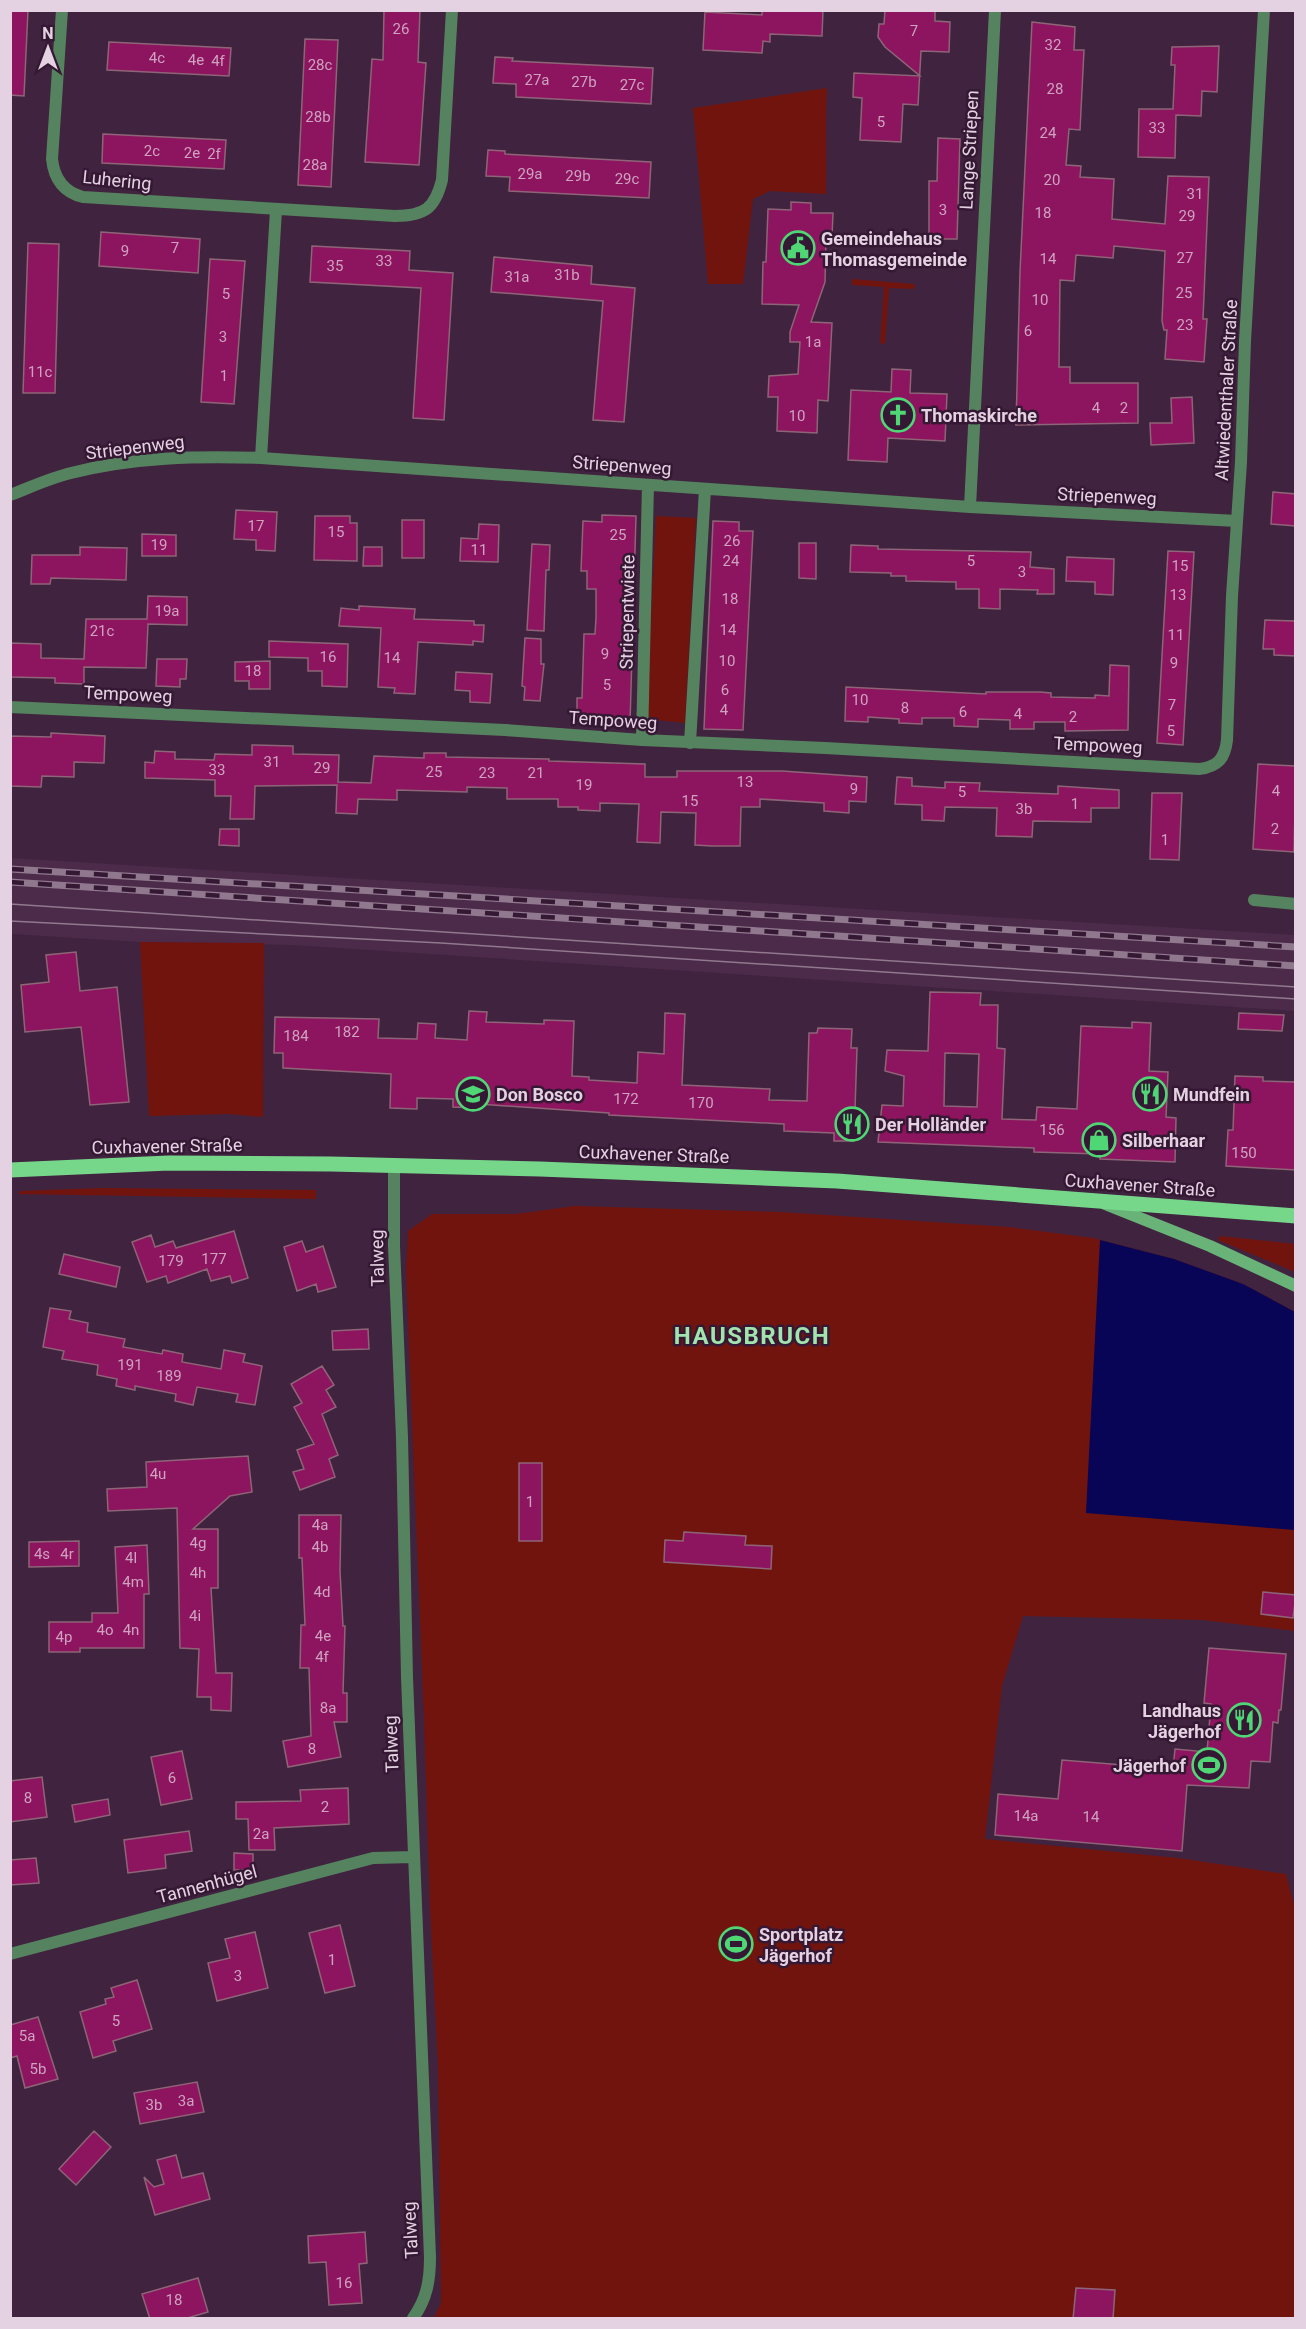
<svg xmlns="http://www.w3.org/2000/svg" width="1306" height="2329" viewBox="0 0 1306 2329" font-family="Roboto,sans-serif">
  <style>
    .built { fill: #4c2a4a }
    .green { fill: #71140d }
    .water { fill: #090556 }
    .building { fill: #8d145e; stroke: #8e6478; stroke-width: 1.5; fill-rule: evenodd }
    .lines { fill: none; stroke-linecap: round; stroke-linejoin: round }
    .street { stroke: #56835f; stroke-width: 12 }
    .secondary { stroke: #69b378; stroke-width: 12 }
    .primary { stroke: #76d78b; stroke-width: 15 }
    .tram { stroke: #90788e; stroke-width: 1.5 }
    .rail-casing { stroke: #90788e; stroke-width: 7 }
    .rail { stroke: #351934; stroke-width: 4.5; stroke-dasharray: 14; stroke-linecap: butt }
    .labels { text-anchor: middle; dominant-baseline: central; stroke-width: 5; stroke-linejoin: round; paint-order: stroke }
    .number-label { font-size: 15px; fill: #cea2c0 }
    .street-label { font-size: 18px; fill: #e4d1e1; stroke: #351934 }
    .poi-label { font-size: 18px; font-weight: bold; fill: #e4d1e1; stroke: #351934; text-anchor: start }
    .district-label { font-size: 24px; font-weight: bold; letter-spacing: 1.5px; fill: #a2e4ae; stroke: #351934 }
  </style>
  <rect width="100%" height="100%" fill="#40233e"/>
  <path class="built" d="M10,858l1285,77v76l-1002,-66 -153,-3 -129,-8z"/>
  <path class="green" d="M827,88c-2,35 0,70 -1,106l-56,-3 -17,8 -10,85h-35l-15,-176z
    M852,279l63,5 -1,5 -25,-1 -4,56 -5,-1 4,-56 -32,-2z
    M656,516l40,2 -11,205 -39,-4z
    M140,942l124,1 -1,174 -34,-3 -80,2z
    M102,1188l214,2v9l-298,-5 2,-3z
    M575,1206l205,6 229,15 84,11 81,21 69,25 52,28v319l-92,-11 -180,-4 -21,70 -17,153 193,19 108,16 10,38 -1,406h-861l7,-15 -3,-238 -8,-156 -6,-191 -13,-320 -5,-128 2,-39 24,-17h84z
    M1220,1236l75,8v28l-77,-32z"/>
  <path class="water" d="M1100,1240l74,19 69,25 52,28v218l-209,-17z"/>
  <path class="building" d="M10,10h18l-4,86 -14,-1z
    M384,10h36l-2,52 8,1 -7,102 -54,-3 7,-103 11,1z
    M762,10h61l-1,26 -52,-2v8l-7,-1 -1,12 -59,-3 2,-38 57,3z
    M885,10l50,1v10l15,1 -1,30 -28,-1 -3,54 -15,-1 -2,38 -41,-2 2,-42 -9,-1 1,-24 66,3 -35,-29 -7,-10 1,-13h5z
    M1032,22l43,5 -1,23h10l-4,80 -11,-1 -3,36 15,1 -1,11 34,2 -2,40 53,5 3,-48 41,1 -6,142h4l-3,43 -39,-3 2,-29h-3l-2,-9 3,-70 -51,-5 -1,12 -37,-3 -2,26 -14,-1 -1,87h11v16h68v40l-122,2 4,-153z
    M305,39l33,1 -7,147 -33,-2z
    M109,42l122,6 -2,28 -122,-6z
    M1219,46l-2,46 -15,-1 -1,25 -25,-1 -1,43 -37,-1 1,-48h34l2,-44h-4l1,-18z
    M495,57l18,1 -1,3 141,7 -2,36 -135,-7v-13l-23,-1z
    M103,134l123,6 -2,29 -122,-6z
    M938,138l22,1 -3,100h-28v-58h8z
    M488,150l17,1v3l146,8 -2,36 -140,-7 1,-14 -24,-1z
    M791,202l20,1v10h22l-1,24h-6l-1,45 -14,40 21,1 -4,78 -10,-1 -1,33 -40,-2 1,-34h-10l1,-21 29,-2 2,-32h-10v-10l9,-27 -37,-1 1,-42h3l2,-53 23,1z
    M101,232l99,7 -2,34 -99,-7z
    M28,243l31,1 -4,149h-32z
    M312,246l98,5 -1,19 44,3 -9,147 -31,-2 8,-130 -111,-6z
    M494,257l98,9 -1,18 44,4 -11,134 -31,-2 10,-119 -112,-9z
    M210,259l35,2 -11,143 -33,-2z
    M892,369l19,1 -1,23 37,1 -2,47 -57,-3 -1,24 -39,-2 3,-70 40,2z
    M1192,397l2,46 -43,2 -1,-22h22l-1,-25z
    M1273,492l23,2v32l-25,-2z
    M236,510l41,2 -2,39 -19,-1v-10l-22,-1z
    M602,515l34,1 -6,207 -53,-1v-24h5l2,-64h11l1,-16v-29h-9v-18h-6l2,-50 19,1z
    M315,516h35v7h7v38l-43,-1z
    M402,520h22v38h-22z
    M713,521l26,1v9h14l-10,199 -39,-1z
    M479,524l20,1 -1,37 -38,-1 1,-23 17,1z
    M142,534l34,1v21h-34z
    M799,543h17v36l-17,-1z
    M532,544l18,1 -1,25h-3l-2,61 -17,-1z
    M851,545l27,1v3l153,3 -1,15 24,2v25h-17l1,-4 -38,-1v20l-21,-1v-19h-23v-7l-50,-1v-5h-15v-3l-41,-1z
    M80,547l47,1 -1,32 -75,-2 -1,6h-19l1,-29h48z
    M364,547h18v19h-19z
    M1168,551l26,1 -11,193 -26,-2z
    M1067,557l47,2 -1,36 -18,-1v-12l-29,-1z
    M148,596l39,1v28l-39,-1 -2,44 -62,-1v17l-29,-1v-5l-45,-1v-34l31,1v14l43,1 2,-40h61z
    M359,606l56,3 -1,10 60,2v4h10l-1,17 -10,-1v4l-55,-3 -3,52 -21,-1 1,-5 -17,-1 3,-59 -42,-2 2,-18 18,2z
    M1265,620l31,1v35l-22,-1v-6h-11z
    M525,638l16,1v25h3l-4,37 -16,-1 1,-13 -3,-1z
    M269,641l79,3 -1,43 -25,-1v-15h-14v-13l-39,-1z
    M157,659h30l-1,20h-6v8l-24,-1z
    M270,661v28h-21v-8h-14v-19z
    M1110,665l19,1 -1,64 -63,1v-9h-31v7h-24v-9l-32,-1v8l-24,-1v-8h-32v6l-23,-1v-4l-31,-2v5l-23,-1 1,-34 140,7v-2h54l11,1v4l44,1v-3l14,1z
    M456,672l36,2 -2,29 -20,-1v-11l-15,-1z
    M51,733l54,3 -1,27 -30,-1v15l-32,-1 -1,11 -31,-1v-50l41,1z
    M252,745l41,1v8l46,1 -1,27 33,1 3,-27 50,2v-5h22v4l103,2v2l96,3v13h32v-6h105l85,6 -1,25 -17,-1v12l-25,-2v-8l-64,-4v8h-19l-1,39h-28l-17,-1 1,-32 -35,-1 -1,31 -23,-1 2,-38 -39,-1v8l-22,-1v-3h-20v-8h-51v-11l-40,-1v5l-70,-2v10l-39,-1 -1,15 -21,-1 1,-28 -82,1 -1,33h-24l1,-23h-16v-16l-70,-2v-16l9,1 1,-12 20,1v7l39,1 1,-6 37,1z
    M1258,764l38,2 -2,86 -41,-3z
    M897,777l15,1v8l33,2v-6l35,1 -1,8 79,3v-8l61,4v18h-28v14l-58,-1 -1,16 -36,-1 1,-28 -52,-1 -1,14 -22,-1v-15l-27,-1z
    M1152,793h30l-3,67 -29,-1z
    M220,829h19v17l-20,-1z
    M76,952l4,39 37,-4 12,115 -39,3 -9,-78 -56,5 -4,-47 28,-3 -3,-27z
    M930,992l51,1 -1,12h18l-1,43 8,1 -3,70 34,1 1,-13 40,2 4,-83 51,2v-6l19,1 -2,48 19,1 -2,45 10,1 -1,44 -75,-3v-5l-66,-2v-4l-156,-6 4,-37 21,1 1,-30 -19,-5 2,-21 41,1zM945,1053l34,1 -2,53 -33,-1z
    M469,1011l18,1 -1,10 58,2v-4l30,1 -2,55 17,1v3l48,3 1,-31 26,2 1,-41 20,1 -3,71 88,4 -1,11 38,1 2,-68h8l1,-5 34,1 -1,19h6l-3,93h-20v-8l-50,-2v-7l-175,-9v-2l-131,-9v4l-25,-1v-8l-36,-1v11l-27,-1 1,-34 -108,-6v-15h-9l1,-36 104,2 -1,19 39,1 1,-16 18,1 -1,14 32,2z
    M1239,1013l45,2 -2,16 -44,-2z
    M1235,1076l28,1v4l33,1v88l-70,-4 2,-36h5z
    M234,1231l14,47 -16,5 -2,-7 -19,5 -4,-12 -39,14 -2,-7 -19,6 -15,-40 19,-7 4,12 18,-6 3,7z
    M302,1241l4,11 17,-6 13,41 -18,5 -2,-8 -19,7 -13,-44z
    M64,1254l56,13 -4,20 -57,-13z
    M50,1308l21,3 -2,8 19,4 -1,9 38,7 -2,8 39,7 1,-4 20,4 -1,8 39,7 3,-19 21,4 -2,8 19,4 -7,39 -19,-3 2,-8 -41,-7 -4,18 -18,-4 1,-7 -41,-8v4l-19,-4 1,-7 -20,-4 1,-10 -36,-6 2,-8 -21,-4z
    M368,1329l1,20 -36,1 -1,-19z
    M322,1366l12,19 -8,5 10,17 -14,7 16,41 -9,4 6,18 -35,13 -7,-18 11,-3 -7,-19 17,-6 -20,-37 8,-4 -11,-19z
    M248,1456l4,36 -22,4 -37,33h25v59h-7l5,85h16l-1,38 -20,-1v-13h-14l2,-48 -19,-1 -3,-140 -69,3 -1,-22 40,-2 -1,-25z
    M519,1463h23v78h-23z
    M299,1515h42l-1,56 3,55h2l-2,67h4v29h-13l7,35 -53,10 -5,-26 28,-5 -2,-68h-9l1,-43h4l-3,-67h-3z
    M684,1532l62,4 -1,9 27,1 -1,23 -107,-7 1,-22 18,1z
    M79,1541v25l-50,1v-25z
    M147,1545l2,49h-5v54h-64v4h-31v-30h43v-9h26l-3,-66z
    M1263,1592l33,3 -3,23 -32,-4z
    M1209,1648l77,6 -5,56h-2l-1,13 -5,-1 -3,40 -19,-1 -2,27 -62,-3 -5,66 -187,-16 3,-41 60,5 4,-39 111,9 2,-20 32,3 4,-48 -7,-1z
    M182,1751l10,48 -31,6 -10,-48z
    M42,1777l5,40 -37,5v-41z
    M348,1788l1,36 -75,4 1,22h-26l-1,-31h-12v-17l65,-1 -1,-11z
    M108,1799l2,16 -35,7 -3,-17z
    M189,1831l3,20 -27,4 1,13 -38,5 -4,-33z
    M234,1853l19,1v16h-19z
    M36,1858l3,25 -29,2v-25z
    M340,1925l15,61 -30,7 -16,-60z
    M255,1932l13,56 -51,13 -9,-38 22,-5 -5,-19z
    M137,1980l15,49 -39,12 3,10 -23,7 -13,-46 26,-8 -1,-5 9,-2 -3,-9z
    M38,2017l20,62 -33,9 -8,-32 -7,2v-33z
    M197,2082l7,30 -64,12 -6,-31z
    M94,2131l17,16 -35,38 -17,-16z
    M176,2155l6,23 21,-5 7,26 -55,16 -11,-38 10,10 10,-3 -7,-24z
    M365,2232l2,31 -8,1 3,39 -33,2 -3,-43 -17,1 -1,-27z
    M198,2278l10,34 -24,7h-34l-8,-25z
    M1076,2288l39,2 -2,29h-40z"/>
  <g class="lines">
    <path class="street" d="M62,10l-10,149c2,19 11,33 31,38l312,19c30,0 40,-8 47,-36l10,-170
      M261,458l15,-248
      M10,495c21,-8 40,-17 61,-22 62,-16 127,-17 190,-15l709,49 267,14
      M970,507l25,-497
      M10,707l495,23 137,10 183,8 374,21c19,-2 26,-11 28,-29l5,-144 9,-134 4,-121 19,-331
      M642,740l6,-255
      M690,743l15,-254
      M1254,900l42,4
      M394,1165v81l8,191 5,240 23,580c0,23 -3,42 -17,61
      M10,1954l363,-96 40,-1"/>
    <path class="secondary" d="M1105,1204l105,42 86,40"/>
    <path class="primary" d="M10,1170l159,-7 162,1 209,5 297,12 459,35"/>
    <path class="tram" d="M10,904l1286,83
      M10,921l431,22 855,56"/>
    <g class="rail-casing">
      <path id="rail" d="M10,869l1286,78
        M10,882l1286,84"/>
    </g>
    <use href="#rail" class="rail"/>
  </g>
  <defs>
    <g id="civic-ring" transform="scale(1.725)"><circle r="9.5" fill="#351934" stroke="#4fd675" stroke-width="1.5"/><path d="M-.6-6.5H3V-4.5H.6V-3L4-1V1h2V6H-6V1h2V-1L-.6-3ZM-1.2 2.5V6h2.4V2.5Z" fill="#4fd675"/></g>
    <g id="church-ring" transform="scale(1.725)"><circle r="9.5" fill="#351934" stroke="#4fd675" stroke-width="1.5"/><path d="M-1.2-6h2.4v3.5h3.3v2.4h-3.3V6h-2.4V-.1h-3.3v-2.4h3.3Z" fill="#4fd675"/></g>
    <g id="school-ring" transform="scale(1.725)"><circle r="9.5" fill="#351934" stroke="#4fd675" stroke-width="1.5"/><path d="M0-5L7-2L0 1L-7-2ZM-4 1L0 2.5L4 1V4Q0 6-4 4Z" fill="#4fd675"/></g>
    <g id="restaurant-ring" transform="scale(1.725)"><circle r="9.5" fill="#351934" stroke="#4fd675" stroke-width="1.5"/><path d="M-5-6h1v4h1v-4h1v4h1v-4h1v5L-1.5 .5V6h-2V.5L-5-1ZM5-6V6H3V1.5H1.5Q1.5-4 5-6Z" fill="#4fd675"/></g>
    <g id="shop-ring" transform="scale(1.725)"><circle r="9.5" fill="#351934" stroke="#4fd675" stroke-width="1.5"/><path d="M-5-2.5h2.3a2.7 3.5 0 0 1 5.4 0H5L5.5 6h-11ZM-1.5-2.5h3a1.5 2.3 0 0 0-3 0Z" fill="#4fd675"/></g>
    <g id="stadium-ring" transform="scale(1.725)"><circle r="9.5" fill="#351934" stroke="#4fd675" stroke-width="1.5"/><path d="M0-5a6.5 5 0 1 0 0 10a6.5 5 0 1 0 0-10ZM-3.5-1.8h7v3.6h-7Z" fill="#4fd675"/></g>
  </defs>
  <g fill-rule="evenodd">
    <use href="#civic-ring" x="798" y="248"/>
    <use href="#church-ring" x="898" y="415"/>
    <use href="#school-ring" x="473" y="1094"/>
    <use href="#restaurant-ring" x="1150" y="1094"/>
    <use href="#restaurant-ring" x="852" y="1124"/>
    <use href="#shop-ring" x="1099" y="1140"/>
    <use href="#restaurant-ring" x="1244" y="1720"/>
    <use href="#stadium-ring" x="1209" y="1765"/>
    <use href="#stadium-ring" x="736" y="1944"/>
  </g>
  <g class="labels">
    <g class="number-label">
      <text x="401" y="29">26</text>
      <text x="914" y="31">7</text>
      <text x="1053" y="45">32</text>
      <text x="157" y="58">4c</text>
      <text x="196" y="60">4e</text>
      <text x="218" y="61">4f</text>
      <text x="320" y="65">28c</text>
      <text x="537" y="80">27a</text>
      <text x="584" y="82">27b</text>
      <text x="632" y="85">27c</text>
      <text x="1055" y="89">28</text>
      <text x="318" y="117">28b</text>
      <text x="881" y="122">5</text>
      <text x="1157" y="128">33</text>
      <text x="1048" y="133">24</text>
      <text x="152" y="151">2c</text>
      <text x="192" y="153">2e</text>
      <text x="214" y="154">2f</text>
      <text x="315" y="165">28a</text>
      <text x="530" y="174">29a</text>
      <text x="578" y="176">29b</text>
      <text x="627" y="179">29c</text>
      <text x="1052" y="180">20</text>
      <text x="1195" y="194">31</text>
      <text x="943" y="210">3</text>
      <text x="1043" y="213">18</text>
      <text x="1187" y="216">29</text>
      <text x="175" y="248">7</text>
      <text x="125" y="251">9</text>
      <text x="1185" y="258">27</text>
      <text x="1048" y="259">14</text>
      <text x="384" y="261">33</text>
      <text x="335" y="266">35</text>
      <text x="567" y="275">31b</text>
      <text x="517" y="277">31a</text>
      <text x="1184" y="293">25</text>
      <text x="226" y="294">5</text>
      <text x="1040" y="300">10</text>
      <text x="1185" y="325">23</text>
      <text x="1028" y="331">6</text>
      <text x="223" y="337">3</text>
      <text x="813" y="342">1a</text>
      <text x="40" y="372">11c</text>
      <text x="224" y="376">1</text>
      <text x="1096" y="408">4</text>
      <text x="1124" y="408">2</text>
      <text x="797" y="416">10</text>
      <text x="256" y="526">17</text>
      <text x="336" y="532">15</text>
      <text x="618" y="535">25</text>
      <text x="732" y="541">26</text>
      <text x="159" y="545">19</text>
      <text x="479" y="550">11</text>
      <text x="731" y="561">24</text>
      <text x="971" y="561">5</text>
      <text x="1180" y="566">15</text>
      <text x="1022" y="572">3</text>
      <text x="1178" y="595">13</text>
      <text x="730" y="599">18</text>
      <text x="167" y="611">19a</text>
      <text x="728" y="630">14</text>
      <text x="102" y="631">21c</text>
      <text x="1176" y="635">11</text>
      <text x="605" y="654">9</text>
      <text x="328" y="657">16</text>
      <text x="392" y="658">14</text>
      <text x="727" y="661">10</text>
      <text x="1174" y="663">9</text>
      <text x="253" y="671">18</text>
      <text x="607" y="685">5</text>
      <text x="725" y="690">6</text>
      <text x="860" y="700">10</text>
      <text x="1172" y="705">7</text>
      <text x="905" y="708">8</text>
      <text x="724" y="710">4</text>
      <text x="963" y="712">6</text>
      <text x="1018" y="714">4</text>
      <text x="1073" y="717">2</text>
      <text x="1171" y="731">5</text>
      <text x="272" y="762">31</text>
      <text x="322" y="768">29</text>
      <text x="217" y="770">33</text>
      <text x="434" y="772">25</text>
      <text x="487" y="773">23</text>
      <text x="536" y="773">21</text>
      <text x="745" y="782">13</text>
      <text x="584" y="785">19</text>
      <text x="854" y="789">9</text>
      <text x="1276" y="791">4</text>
      <text x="962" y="792">5</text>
      <text x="690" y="801">15</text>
      <text x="1075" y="804">1</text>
      <text x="1024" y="809">3b</text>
      <text x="1275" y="829">2</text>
      <text x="1165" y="840">1</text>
      <text x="347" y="1032">182</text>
      <text x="296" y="1036">184</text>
      <text x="626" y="1099">172</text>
      <text x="701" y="1103">170</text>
      <text x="1052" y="1130">156</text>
      <text x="1244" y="1153">150</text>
      <text x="214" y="1259">177</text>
      <text x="171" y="1261">179</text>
      <text x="130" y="1365">191</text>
      <text x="169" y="1376">189</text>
      <text x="158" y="1474">4u</text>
      <text x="530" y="1502">1</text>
      <text x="320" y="1525">4a</text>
      <text x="198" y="1543">4g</text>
      <text x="320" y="1547">4b</text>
      <text x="42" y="1554">4s</text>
      <text x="67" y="1554">4r</text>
      <text x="131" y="1558">4l</text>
      <text x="198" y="1573">4h</text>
      <text x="133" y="1582">4m</text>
      <text x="322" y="1592">4d</text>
      <text x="195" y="1616">4i</text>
      <text x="105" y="1630">4o</text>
      <text x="131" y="1630">4n</text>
      <text x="323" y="1636">4e</text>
      <text x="64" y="1637">4p</text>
      <text x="322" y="1657">4f</text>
      <text x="328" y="1708">8a</text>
      <text x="312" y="1749">8</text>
      <text x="172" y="1778">6</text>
      <text x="28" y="1798">8</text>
      <text x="325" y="1807">2</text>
      <text x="1026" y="1816">14a</text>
      <text x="1091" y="1817">14</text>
      <text x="261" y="1834">2a</text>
      <text x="332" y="1960">1</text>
      <text x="238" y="1976">3</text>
      <text x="116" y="2021">5</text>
      <text x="27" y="2036">5a</text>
      <text x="38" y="2069">5b</text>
      <text x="186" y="2101">3a</text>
      <text x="154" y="2105">3b</text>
      <text x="344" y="2283">16</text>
      <text x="174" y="2300">18</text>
    </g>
    <g class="street-label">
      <text transform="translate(969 150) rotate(-87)">Lange Striepen</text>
      <text transform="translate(117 180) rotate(6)">Luhering</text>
      <text transform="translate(1226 390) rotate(-87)">Altwiedenthaler Straße</text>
      <text transform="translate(135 447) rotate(-7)">Striepenweg</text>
      <text transform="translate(622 465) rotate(4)">Striepenweg</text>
      <text transform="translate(1107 496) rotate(3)">Striepenweg</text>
      <text transform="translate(627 612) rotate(-89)">Striepentwiete</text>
      <text transform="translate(128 694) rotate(3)">Tempoweg</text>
      <text transform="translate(613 720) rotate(4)">Tempoweg</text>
      <text transform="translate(1098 745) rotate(3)">Tempoweg</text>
      <text transform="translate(167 1146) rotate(-1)">Cuxhavener Straße</text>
      <text transform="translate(654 1154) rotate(2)">Cuxhavener Straße</text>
      <text transform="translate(1140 1185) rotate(4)">Cuxhavener Straße</text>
      <text transform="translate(377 1258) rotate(-91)">Talweg</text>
      <text transform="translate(391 1744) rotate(-92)">Talweg</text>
      <text transform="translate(207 1884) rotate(-15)">Tannenhügel</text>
      <text transform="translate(410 2230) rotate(-93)">Talweg</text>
    </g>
    <g class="poi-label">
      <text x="821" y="238">Gemeindehaus<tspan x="821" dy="21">Thomasgemeinde</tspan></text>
      <text x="921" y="415">Thomaskirche</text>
      <text x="496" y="1094">Don Bosco</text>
      <text x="1173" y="1094">Mundfein</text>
      <text x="875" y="1124">Der Holländer</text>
      <text x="1122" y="1140">Silberhaar</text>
      <text x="1221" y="1710" text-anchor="end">Landhaus<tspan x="1221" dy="21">Jägerhof</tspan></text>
      <text x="1186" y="1765" text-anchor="end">Jägerhof</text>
      <text x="759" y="1934">Sportplatz<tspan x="759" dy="21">Jägerhof</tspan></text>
    </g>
    <g class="district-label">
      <text x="752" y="1336">HAUSBRUCH</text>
    </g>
  </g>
  <rect width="1306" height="2329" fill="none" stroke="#e4d1e1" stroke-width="24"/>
  <g transform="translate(48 48)" stroke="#351934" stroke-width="4.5" paint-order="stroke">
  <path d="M0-4.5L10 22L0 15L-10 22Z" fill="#e4d1e1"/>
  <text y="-9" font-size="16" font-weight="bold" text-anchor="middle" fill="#e4d1e1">N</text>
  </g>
</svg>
